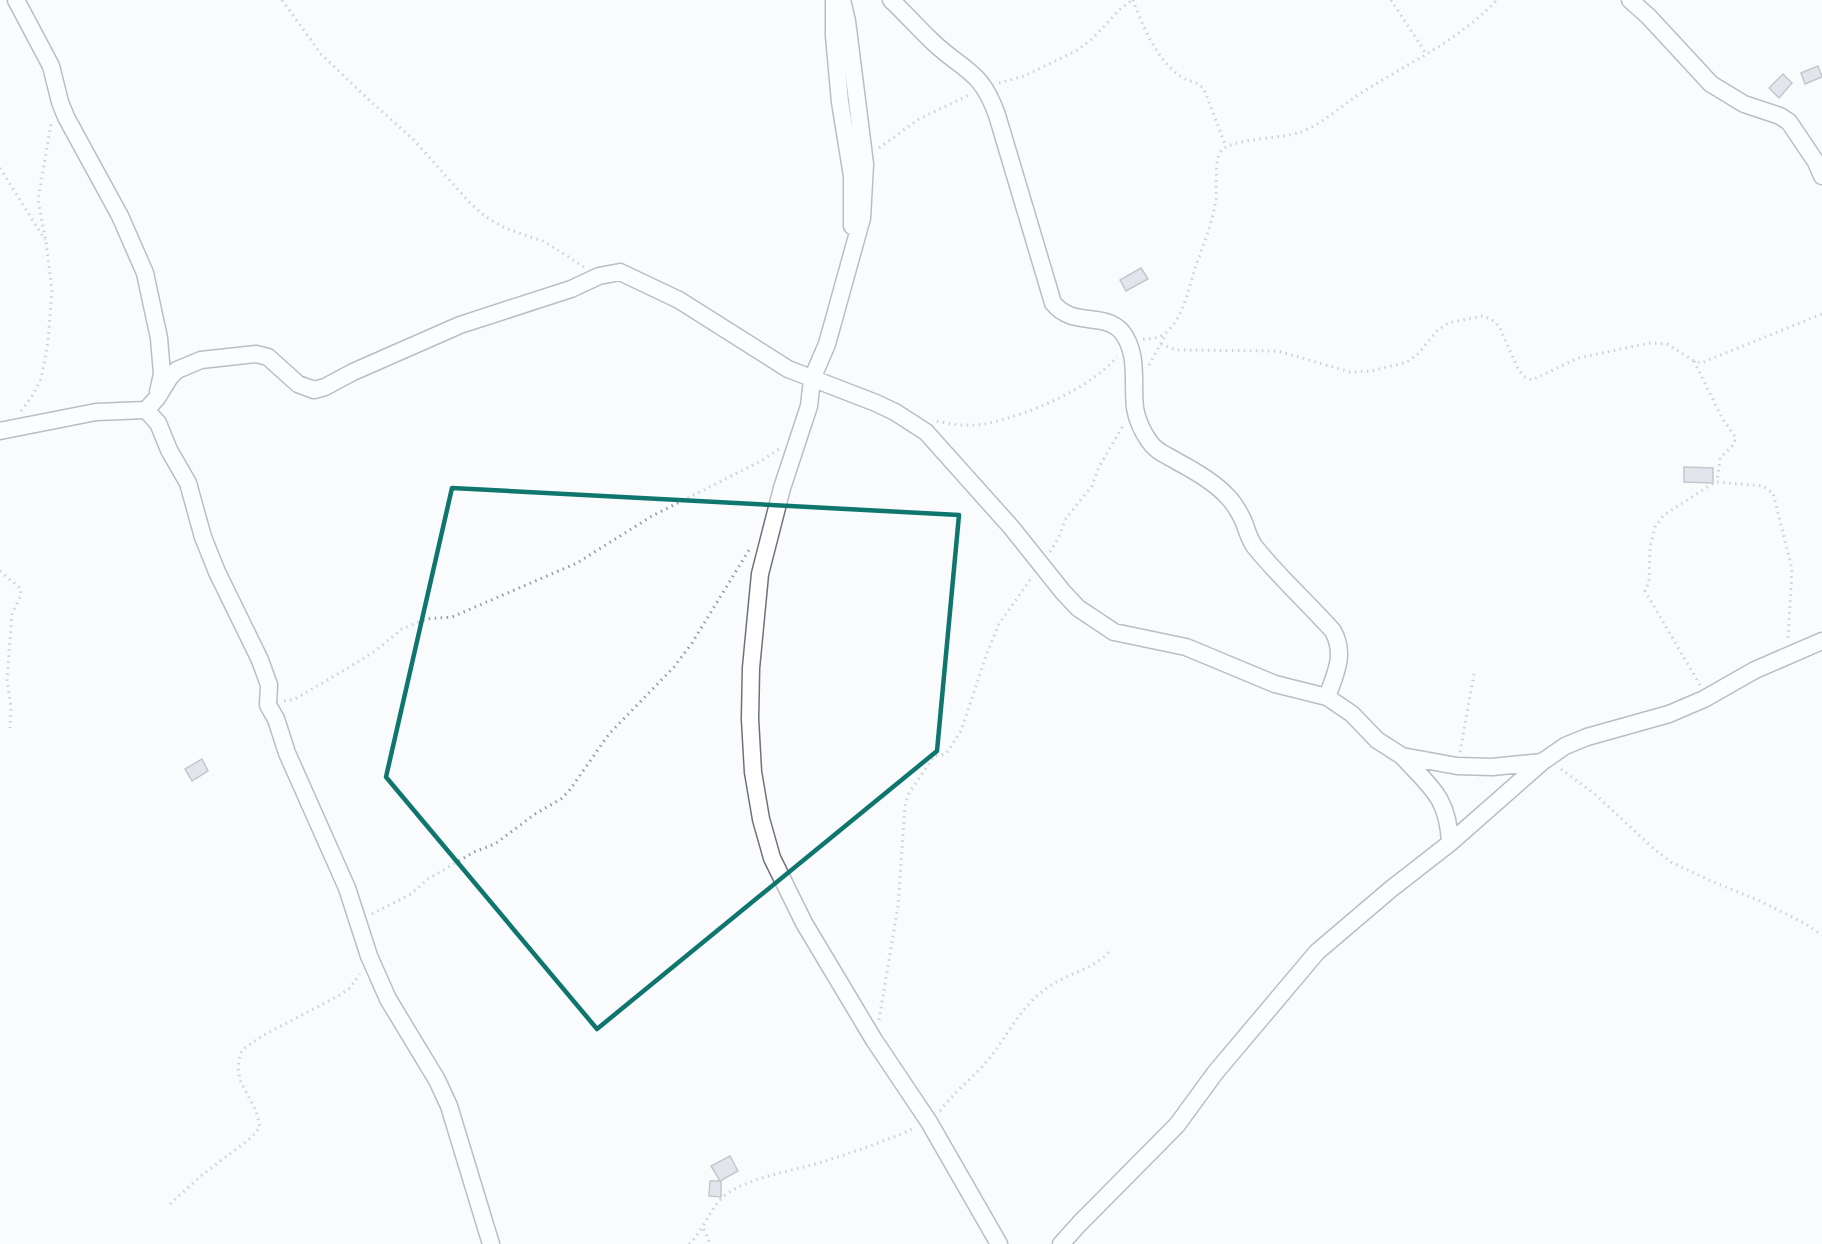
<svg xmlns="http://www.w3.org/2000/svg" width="1822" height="1244" viewBox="0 0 1822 1244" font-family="Roboto,sans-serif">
<rect width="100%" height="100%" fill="#fafbfd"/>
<!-- building -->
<path fill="#c7cbd8" stroke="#838793" stroke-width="1.5" d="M1818 66 1822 77 1805 84 1801 73Z
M1783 74 1792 83 1779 98 1769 88Z
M1141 268 1148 279 1126 291 1120 280Z
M1684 467 1713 468V483L1684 482Z
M202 759 208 771 192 781 185 769Z
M730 1156 738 1171 720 1181 711 1166Z
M710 1181H721V1197L709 1196Z"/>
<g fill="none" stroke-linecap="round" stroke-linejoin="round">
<!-- minor casing -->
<g stroke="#6e727e" stroke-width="19">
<path id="minor" d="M16 0 51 66 60 102 66 117 120 216 145 273 159 338 162 374 158 392
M834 0V36L840 102 852 176V226
M842 0 847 21 865 164 862 218 827 344 812 379 809 406 782 488 760 574 751 668 750 719 753 772 761 819 772 858 804 923 874 1040 929 1122 999 1244
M891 0C906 14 919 29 934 43 965 72 981 70 997 115L1053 303C1073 328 1104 311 1122 332 1139 354 1132 383 1135 408 1137 420 1142 431 1149 441 1156 452 1167 455 1178 462 1195 471 1214 482 1227 496 1233 502 1238 510 1242 518 1247 528 1248 538 1255 547 1279 577 1308 603 1333 631 1346 654 1335 675 1327 697
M1630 0 1648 16 1711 84 1744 104 1780 116 1789 122 1816 162 1822 176
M146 410 157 398 170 377 177 370 201 360 256 354 268 357 298 384 314 390 325 387 353 372 460 325 571 289 599 276 620 272 679 300 788 369 876 403 895 412 926 432 1011 527 1063 592 1078 608 1114 632 1186 647 1275 684 1327 697 1352 714 1377 740 1402 756 1457 766 1492 767 1542 762
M0 431 96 412 146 410 158 423 169 450 188 483 203 537 217 572 260 660 269 685 268 705 276 719 287 753 347 888 369 956 388 999 437 1080 449 1106 491 1244
M1402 756C1431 788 1448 797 1450 843
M1061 1244 1079 1224 1177 1125 1215 1073 1317 952 1391 889 1450 843 1542 762 1565 746 1587 737 1669 714 1704 699 1755 670 1822 641"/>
</g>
<!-- path -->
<path stroke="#9a9b9f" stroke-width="3" stroke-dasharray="1.5 4.5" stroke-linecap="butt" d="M282 0 321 54 369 100 413 139 470 203 486 217 505 228 545 242 584 267
M1133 0C1142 25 1157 60 1180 76 1188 82 1197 81 1204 89L1226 147
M1391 0 1427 55
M999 83 1024 76 1076 51 1092 39 1119 10 1132 0
M879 148 919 119 971 94
M0 168 45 240
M1143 339C1152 339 1161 338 1168 331 1186 312 1189 284 1198 260 1205 240 1213 221 1216 199 1217 188 1214 157 1222 150 1234 138 1282 139 1301 132 1322 124 1340 107 1358 95 1406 64 1457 42 1497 0
M1161 344 1176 350 1278 351 1350 372 1371 371 1407 362 1417 355 1437 331 1448 323 1482 316 1491 319 1499 326 1519 371 1525 377 1532 380 1578 358 1650 343 1667 344 1694 361 1701 363 1822 314
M1694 361 1722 418 1736 438 1733 445 1720 458 1717 482
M1149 365 1166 334
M21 411 33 395 41 379 48 342 52 290 46 243 38 200 51 124
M937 421C953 425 973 427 989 423 1030 414 1089 389 1117 357
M1050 552 1059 537 1066 518 1092 486 1099 467 1124 424
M0 571 21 589 20 597 12 614 7 680 11 707 10 728
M1700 685 1645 591 1649 582 1650 547 1655 527 1664 515 1712 484 1717 482 1763 486 1773 493 1792 569 1788 641
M284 701 295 699 348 668 375 651 402 629 426 619 452 617 577 563 652 516 761 461 779 449
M1460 752 1474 674
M1561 769 1596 795 1654 849 1671 862 1711 881 1758 900 1806 924 1822 935
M372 914 411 894 428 879 474 852 495 844 535 814 561 799 569 791 609 734 674 667 692 643 749 550
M879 1020 898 906 905 806 908 795 934 756 946 754 961 731 987 653 999 624 1032 577
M940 1111C954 1092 973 1078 988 1060 1006 1038 1020 1008 1043 991 1065 973 1090 972 1110 951
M170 1204 202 1175 252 1137 260 1127 256 1111 240 1080 238 1068 240 1054 243 1049 262 1036 340 995 350 988 360 974
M704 1229 710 1244
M689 1244C705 1230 710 1205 728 1193 753 1177 787 1172 815 1164 849 1154 883 1142 915 1128"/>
<!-- minor -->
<use href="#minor" stroke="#fff" stroke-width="16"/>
</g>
<!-- marked area -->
<path d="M0 0H1822V1244H0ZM452 488 959 515 937 751 597 1029 386 777Z" fill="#fafbfd" fill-opacity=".55" fill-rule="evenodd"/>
<path fill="none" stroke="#0f766e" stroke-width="4.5" stroke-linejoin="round" d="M452 488 959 515 937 751 597 1029 386 777Z"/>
</svg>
